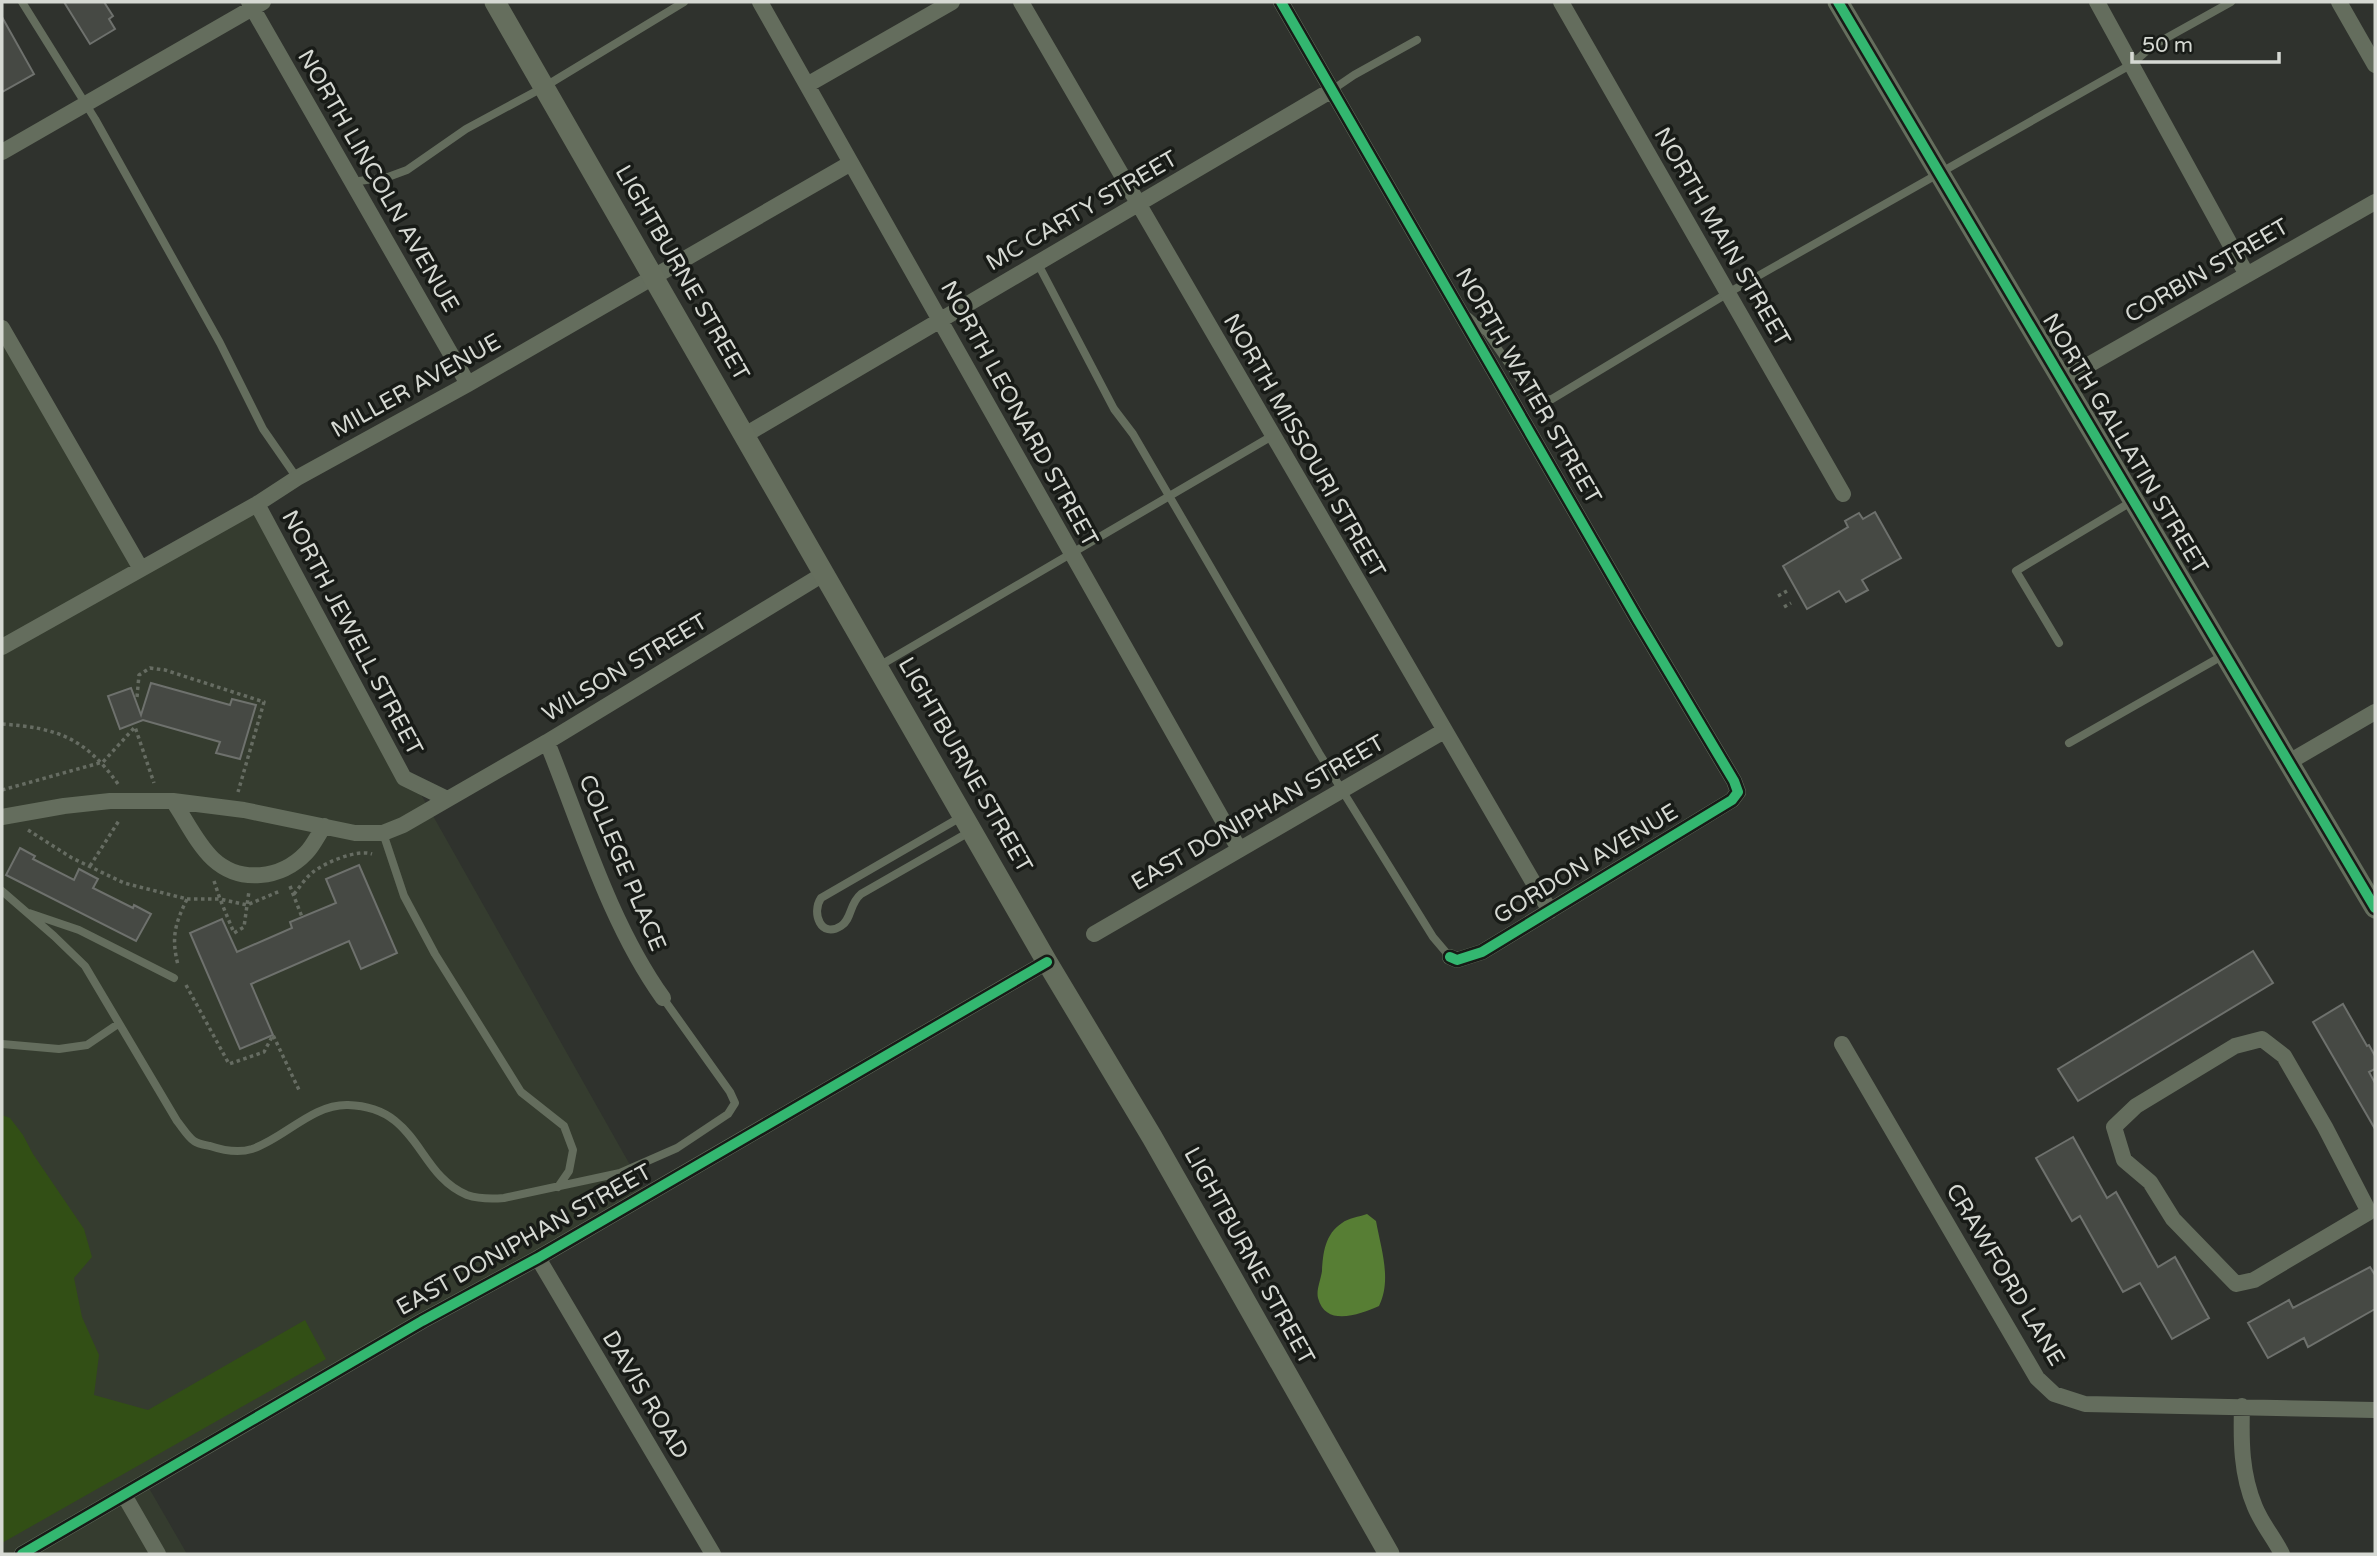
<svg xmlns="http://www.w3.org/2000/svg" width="2377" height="1556" viewBox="0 0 2377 1556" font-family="'Varela Round',sans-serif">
<rect width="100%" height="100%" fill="#2f322d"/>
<!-- built -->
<path fill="#353c2f" d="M2 327 141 569 257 504 647 1195 146 1483 187 1554H2Z"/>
<!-- green -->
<path fill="#324f15" d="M2 1115 10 1118 23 1135 33 1154 84 1229 92 1257 74 1278 82 1317 99 1355 94 1395 148 1410 305 1320 326 1359 2 1543Z"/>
<!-- water -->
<path fill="#577e34" d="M1367 1214 1376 1221C1381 1249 1392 1280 1379 1306 1360 1314 1326 1328 1318 1298 1316 1290 1321 1279 1322 1271 1323 1253 1325 1234 1342 1223 1348 1218 1359 1217 1367 1214Z"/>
<!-- building -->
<path fill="#464944" stroke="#6e716d" stroke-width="2" d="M64 2H104L113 16 109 19 115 29 90 44Z
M2 17 34 74 2 92Z
M1875 512 1901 558 1862 580 1868 590 1846 602 1839 591 1807 609 1783 566 1848 527 1845 521 1859 513 1863 519Z
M151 683 230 705 232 699 256 705 240 759 216 753 220 742 143 720 120 729 108 696 131 688 141 715Z
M20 848 35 856 33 859 74 880 79 869 98 879 93 888 133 908 134 905 151 914 136 941 6 875Z
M359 865 397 953 361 969 349 941 251 984 273 1035 240 1049 190 933 222 919 237 952 292 928 290 922 336 903 326 879Z
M2253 951 2273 983 2078 1101 2058 1069Z
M2343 1004 2367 1046 2369 1045 2375 1056V1069L2369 1072 2375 1083V1129L2313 1022Z
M2073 1137 2107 1198 2116 1192 2158 1267 2175 1257 2209 1318 2172 1339 2140 1283 2123 1292 2080 1216 2072 1221 2036 1158Z
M2370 1267 2375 1275V1309L2308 1347 2304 1338 2268 1358 2248 1323 2289 1300 2293 1308Z"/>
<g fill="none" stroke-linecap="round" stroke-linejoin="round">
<!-- path -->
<path stroke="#666c62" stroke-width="3.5" stroke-dasharray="3.5 3.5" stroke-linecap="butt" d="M1778 596 1787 591
M1784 607 1791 603
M137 697 139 675 150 668 165 670 264 702 238 792
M2 724C58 728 85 738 118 784
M2 790 103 762 135 727 154 783
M28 830 72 858 124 883 187 899C175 924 171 937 178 965
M90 866 120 819
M214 881 220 899 247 905 280 891
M290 886 302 917
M294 894C300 887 306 877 313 872 326 862 357 849 372 854
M187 899H220L234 933 244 927 249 891
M186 985 229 1064 264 1052 273 1035 299 1090"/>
<!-- lane -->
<path stroke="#646d5d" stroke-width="8" d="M22 2 95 119 220 343 263 429 297 478
M1332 90 1354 75 1417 40
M352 182 388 177 407 170 466 129 544 87 684 2
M1038 264 1114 409 1133 434 1319 753 1433 937 1450 957
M1469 317 1487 333 1534 400 1552 399 1728 293 2132 64 2152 46 2231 2
M2059 643 2016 571 2131 502
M879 666 1272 436
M2069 743 2222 656
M961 817 821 898C811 913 821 939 841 926 852 919 849 904 861 894L971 831
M383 833 404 896 435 954 521 1092 564 1126 573 1150 569 1171 558 1187
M2 891 54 936 85 966 177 1121C182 1127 188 1137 194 1141 198 1144 205 1145 210 1146 222 1150 239 1153 252 1149 285 1138 312 1104 348 1105 420 1107 416 1174 467 1195 479 1199 492 1199 504 1198L620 1173 677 1148 728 1114 735 1103 730 1092 663 998
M29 913 79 930 174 978
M2 1044 59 1049 87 1045 118 1024"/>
<!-- street -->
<path stroke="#646d5d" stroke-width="16" d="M249 2 468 384
M760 2 1239 849
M1021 2 1550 911
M1281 2 1638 620 1734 781 1738 792 1732 800 1482 952 1457 960 1450 957
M1561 2 1843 494
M2097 2 2247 275
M2339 2 2375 65
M807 85 952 2
M2 152 263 2
M2 328 141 569
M2062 380 2375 202
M745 435 1332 90
M257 504 404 778 447 799
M2 647 257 504 297 478 468 384 851 163
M547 742C581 826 610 924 663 998
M2289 762 2375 712
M173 801C186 820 197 844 213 859 240 884 281 879 306 853 313 846 318 835 324 826
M2 817 64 806 110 801H173L244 810 355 833H383L403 825 547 742 825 573
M1094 934 1444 731
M2262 1039 2284 1056 2325 1127 2369 1212 2254 1280 2236 1284 2173 1219 2150 1182 2124 1160 2114 1127 2136 1106 2235 1046Z
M1842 1044 2037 1378 2054 1394 2085 1404 2375 1410
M538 1258 713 1554
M2242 1406C2241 1441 2241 1474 2255 1507 2262 1524 2274 1538 2282 1554
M124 1495 158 1554
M22 1554 422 1321 538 1258 1047 962"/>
<!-- secondary -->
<path stroke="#656e5d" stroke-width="21" d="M495 2 1047 962 1152 1137 1389 1554
M1838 2 2375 908"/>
<!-- cycleway casing -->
<g stroke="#181b17" stroke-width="15">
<path id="cycleway" d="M1281 2 1638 620 1734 781 1738 792 1732 800 1482 952 1457 960 1450 957
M1838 2 2375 908
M22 1554 422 1321 538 1258 1047 962"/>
</g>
<!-- cycleway -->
<use href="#cycleway" stroke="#33b770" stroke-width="10"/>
</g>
<g text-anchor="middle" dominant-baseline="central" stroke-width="7" stroke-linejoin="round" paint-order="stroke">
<!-- street labels -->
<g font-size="23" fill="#d6d9d3" stroke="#181b17">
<text transform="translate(378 181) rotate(60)">NORTH LINCOLN AVENUE</text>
<text transform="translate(1082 211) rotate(-30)">MC CARTY STREET</text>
<text transform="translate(1722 237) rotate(60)">NORTH MAIN STREET</text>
<text transform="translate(2207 271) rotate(-30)">CORBIN STREET</text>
<text transform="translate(682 273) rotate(60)">LIGHTBURNE STREET</text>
<text transform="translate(416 386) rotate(-29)">MILLER AVENUE</text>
<text transform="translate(1528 386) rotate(60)">NORTH WATER STREET</text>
<text transform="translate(1019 414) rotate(61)">NORTH LEONARD STREET</text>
<text transform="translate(2125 444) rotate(59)">NORTH GALLATIN STREET</text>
<text transform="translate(1304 446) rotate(60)">NORTH MISSOURI STREET</text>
<text transform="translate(352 633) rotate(62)">NORTH JEWELL STREET</text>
<text transform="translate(625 668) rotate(-31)">WILSON STREET</text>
<text transform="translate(965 765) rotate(60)">LIGHTBURNE STREET</text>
<text transform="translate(1258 813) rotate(-30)">EAST DONIPHAN STREET</text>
<text transform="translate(622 863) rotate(67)">COLLEGE PLACE</text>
<text transform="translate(1586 864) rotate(-31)">GORDON AVENUE</text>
<text transform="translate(524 1240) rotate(-29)">EAST DONIPHAN STREET</text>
<text transform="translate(1249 1256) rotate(61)">LIGHTBURNE STREET</text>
<text transform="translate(2005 1275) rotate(59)">CRAWFORD LANE</text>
<text transform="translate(645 1395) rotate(59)">DAVIS ROAD</text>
</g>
</g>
<!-- border -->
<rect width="2377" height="1556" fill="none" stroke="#d6d9d3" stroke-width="7"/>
<!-- scale -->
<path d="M2132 52v10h147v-10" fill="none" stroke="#d6d9d3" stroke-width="3.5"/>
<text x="2142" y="52" font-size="21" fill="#d6d9d3" stroke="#181b17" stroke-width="5" paint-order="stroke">50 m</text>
</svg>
